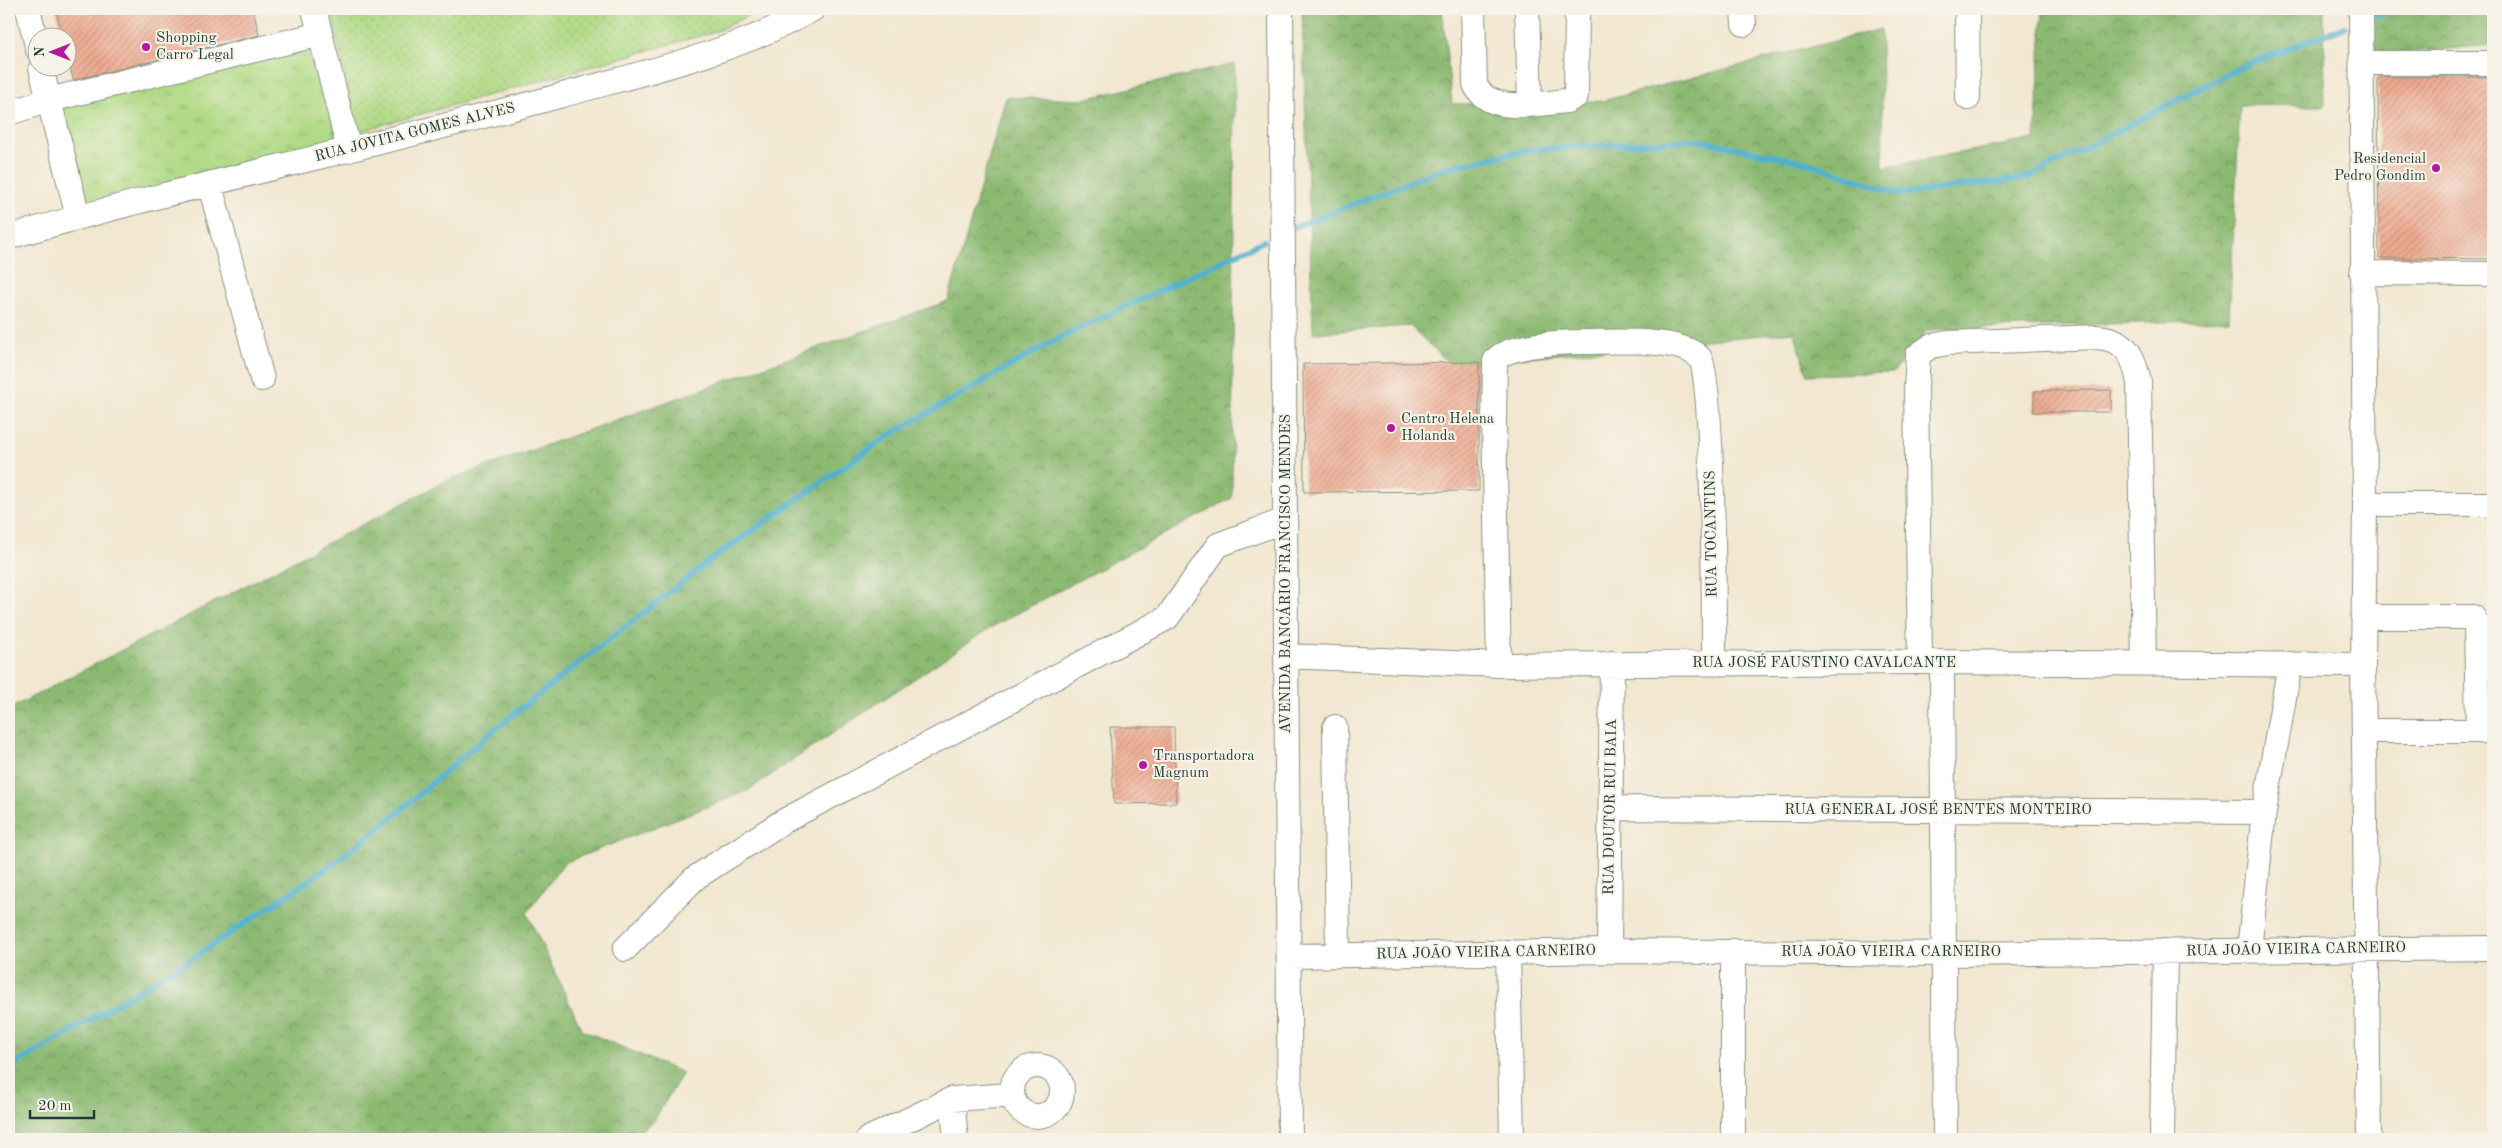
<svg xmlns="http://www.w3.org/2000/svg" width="2502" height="1148" viewBox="0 0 2502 1148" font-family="'Old Standard TT',serif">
<defs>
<pattern id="grass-dots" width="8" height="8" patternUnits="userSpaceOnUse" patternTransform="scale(1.25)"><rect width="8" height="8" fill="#b0da85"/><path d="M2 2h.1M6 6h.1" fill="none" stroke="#97bc73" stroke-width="1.8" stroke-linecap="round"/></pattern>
<pattern id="forest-crowns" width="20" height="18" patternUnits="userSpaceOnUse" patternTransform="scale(1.25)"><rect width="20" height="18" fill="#8cba72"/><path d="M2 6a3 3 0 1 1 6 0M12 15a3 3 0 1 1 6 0" fill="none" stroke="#72985e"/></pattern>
<pattern id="park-tufts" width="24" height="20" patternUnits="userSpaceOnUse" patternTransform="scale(1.25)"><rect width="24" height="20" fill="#b0da85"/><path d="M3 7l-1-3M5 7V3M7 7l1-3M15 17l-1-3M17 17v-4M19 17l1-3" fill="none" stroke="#97bc73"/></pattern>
<pattern id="building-hatch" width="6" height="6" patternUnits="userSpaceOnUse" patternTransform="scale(1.25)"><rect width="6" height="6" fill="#efaa91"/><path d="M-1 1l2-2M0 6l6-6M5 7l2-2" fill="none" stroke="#c18c77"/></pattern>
</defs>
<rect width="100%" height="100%" fill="#f7f3e8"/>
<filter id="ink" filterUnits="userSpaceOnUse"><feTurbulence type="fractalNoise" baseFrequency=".02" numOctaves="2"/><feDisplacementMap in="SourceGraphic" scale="10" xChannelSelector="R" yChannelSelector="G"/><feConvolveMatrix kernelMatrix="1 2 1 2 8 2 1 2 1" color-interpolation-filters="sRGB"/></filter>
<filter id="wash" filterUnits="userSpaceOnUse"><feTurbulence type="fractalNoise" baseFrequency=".0096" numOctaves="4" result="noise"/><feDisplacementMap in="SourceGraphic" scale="20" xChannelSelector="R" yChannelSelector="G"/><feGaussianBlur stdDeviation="1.12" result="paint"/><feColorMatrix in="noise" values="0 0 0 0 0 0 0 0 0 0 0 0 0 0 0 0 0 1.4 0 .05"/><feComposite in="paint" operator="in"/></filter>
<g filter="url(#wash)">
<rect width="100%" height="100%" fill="#f2e7d0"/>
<!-- grass -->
<path fill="url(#grass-dots)" stroke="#688c5c" d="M331 9H761L717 31 357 132Z"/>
<!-- forest -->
<path fill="url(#forest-crowns)" stroke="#567c53" d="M1302 9H1442L1452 104 1602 101 1881 29 1883 167 2035 139 2043 9H2324L2325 106 2240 105 2229 320 1927 330 1894 372 1808 375 1794 332 1450 364 1410 326 1313 333Z
M2375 9H2493V45L2375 55Z
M1235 64 1232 498 990 628 747 791 564 863 527 913 582 1030 683 1073 654 1120 630 1139H9V709L446 481 948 301 1006 97 1080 100Z"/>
<!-- park -->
<path fill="url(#park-tufts)" stroke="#688c5c" d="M314 46 338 144 84 205 59 108Z"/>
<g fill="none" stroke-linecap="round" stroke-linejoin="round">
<!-- stream -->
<path stroke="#50b0ce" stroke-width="6" d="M2369 18 2399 9
M1293 228 1445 168 1528 150 1622 144 1697 140 1809 163 1899 194 2027 178 2241 67 2345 27
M9 1068 187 962 326 869 394 816 496 728 716 556 888 436 1059 338 1264 241"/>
</g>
<g id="blocks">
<!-- building -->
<path fill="url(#building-hatch)" d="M56 9H253L259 35 73 80 68 56V38H63Z
M2378 77H2493V259L2379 258Z
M1479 362V491L1304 492 1303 364Z
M2111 390V412H2034V391Z
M1110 727H1174L1176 803 1114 804Z"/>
</g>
</g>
<g filter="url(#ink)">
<use href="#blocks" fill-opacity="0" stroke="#889282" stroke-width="1"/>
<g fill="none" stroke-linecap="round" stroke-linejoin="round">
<!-- minor casing -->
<g stroke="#889282" stroke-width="26">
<path id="minor" d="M28 9 38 50
M314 9 349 150
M1281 9 1290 1139
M1473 9 1475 84C1488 116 1540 103 1567 101L1576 96 1577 9
M1527 9 1530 103
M1743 9 1744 24
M1967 9 1968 98
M2361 9 2365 504 2363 665 2369 1139
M2362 63H2493
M41 68 78 217
M9 113 49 100 320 34
M210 185 262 379
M9 237C191 184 377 146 559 96 645 72 735 53 813 9
M2362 273 2493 274
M2365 504H2493
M2363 617H2473L2476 621 2478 731
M1286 656 1499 665 1920 662 2363 665
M1920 662 1916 389 1918 355 1931 346 1948 343 2097 337C2127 339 2134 356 2139 383L2144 663
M1942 663 1945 1139
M1499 665 1494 420 1495 361C1504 344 1567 342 1585 342 1612 342 1681 337 1700 358 1714 373 1714 625 1714 663
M1335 727 1338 955
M2365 731H2493
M1612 808 2264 812
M625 949 695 878 782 822 1167 618 1218 545 1285 520
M2249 950 2264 812 2290 664
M1609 951 1612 663
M1508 952 1512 1139
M1289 956 1609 951 1945 954 2493 948
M1012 1091a25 25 0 1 1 50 0a25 25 0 1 1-50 0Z
M952 1099 956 1139
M868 1139 952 1099 1012 1095
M1733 1139V951
M2162 1139 2165 951"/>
</g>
<!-- minor -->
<use href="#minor" stroke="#fff" stroke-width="24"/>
</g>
</g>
<!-- markers -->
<g fill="#b5179e" stroke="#f7f3e8" stroke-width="2">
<circle cx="146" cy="47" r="5"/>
<circle cx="2436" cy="168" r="5"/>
<circle cx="1391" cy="428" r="5"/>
<circle cx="1143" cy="765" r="5"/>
</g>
<g text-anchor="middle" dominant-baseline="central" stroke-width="4" stroke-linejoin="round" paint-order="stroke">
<!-- poi labels -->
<g font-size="15" fill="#1f3d34" stroke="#f7f3e8" text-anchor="start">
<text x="156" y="38">Shopping<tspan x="156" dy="17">Carro Legal</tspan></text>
<text x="2426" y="159" text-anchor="end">Residencial<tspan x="2426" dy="17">Pedro Gondim</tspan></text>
<text x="1401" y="419">Centro Helena<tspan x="1401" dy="17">Holanda</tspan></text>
<text x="1153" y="756">Transportadora<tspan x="1153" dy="17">Magnum</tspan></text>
</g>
<!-- street labels -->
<g font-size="15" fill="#1f3d34" stroke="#f7f3e8">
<text transform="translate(415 133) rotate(-14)">RUA JOVITA GOMES ALVES</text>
<text transform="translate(1712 534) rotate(-91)">RUA TOCANTINS</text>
<text transform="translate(1286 574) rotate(-90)">AVENIDA BANCÁRIO FRANCISCO MENDES</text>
<text x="1824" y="663">RUA JOSÉ FAUSTINO CAVALCANTE</text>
<text transform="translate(1611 807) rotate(-89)">RUA DOUTOR RUI BAIA</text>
<text x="1938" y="810">RUA GENERAL JOSÉ BENTES MONTEIRO</text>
<text transform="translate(2296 950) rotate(-1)">RUA JOÃO VIEIRA CARNEIRO</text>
<text x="1891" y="952">RUA JOÃO VIEIRA CARNEIRO</text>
<text transform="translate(1486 953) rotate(-1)">RUA JOÃO VIEIRA CARNEIRO</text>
</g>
</g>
<!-- margin -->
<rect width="2502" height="1148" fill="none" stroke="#f7f3e8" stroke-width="30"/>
<!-- north arrow -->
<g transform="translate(52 52) rotate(270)"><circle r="24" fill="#f7f3e8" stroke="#a1aaa0"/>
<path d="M0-4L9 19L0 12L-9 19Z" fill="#b5179e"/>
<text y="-8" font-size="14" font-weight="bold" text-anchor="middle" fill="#1f3d34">N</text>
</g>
<!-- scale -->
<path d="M30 1110v8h64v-8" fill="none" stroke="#1f3d34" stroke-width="2.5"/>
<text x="38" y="1110" font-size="15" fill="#1f3d34" stroke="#f7f3e8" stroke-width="4" paint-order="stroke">20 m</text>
</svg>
